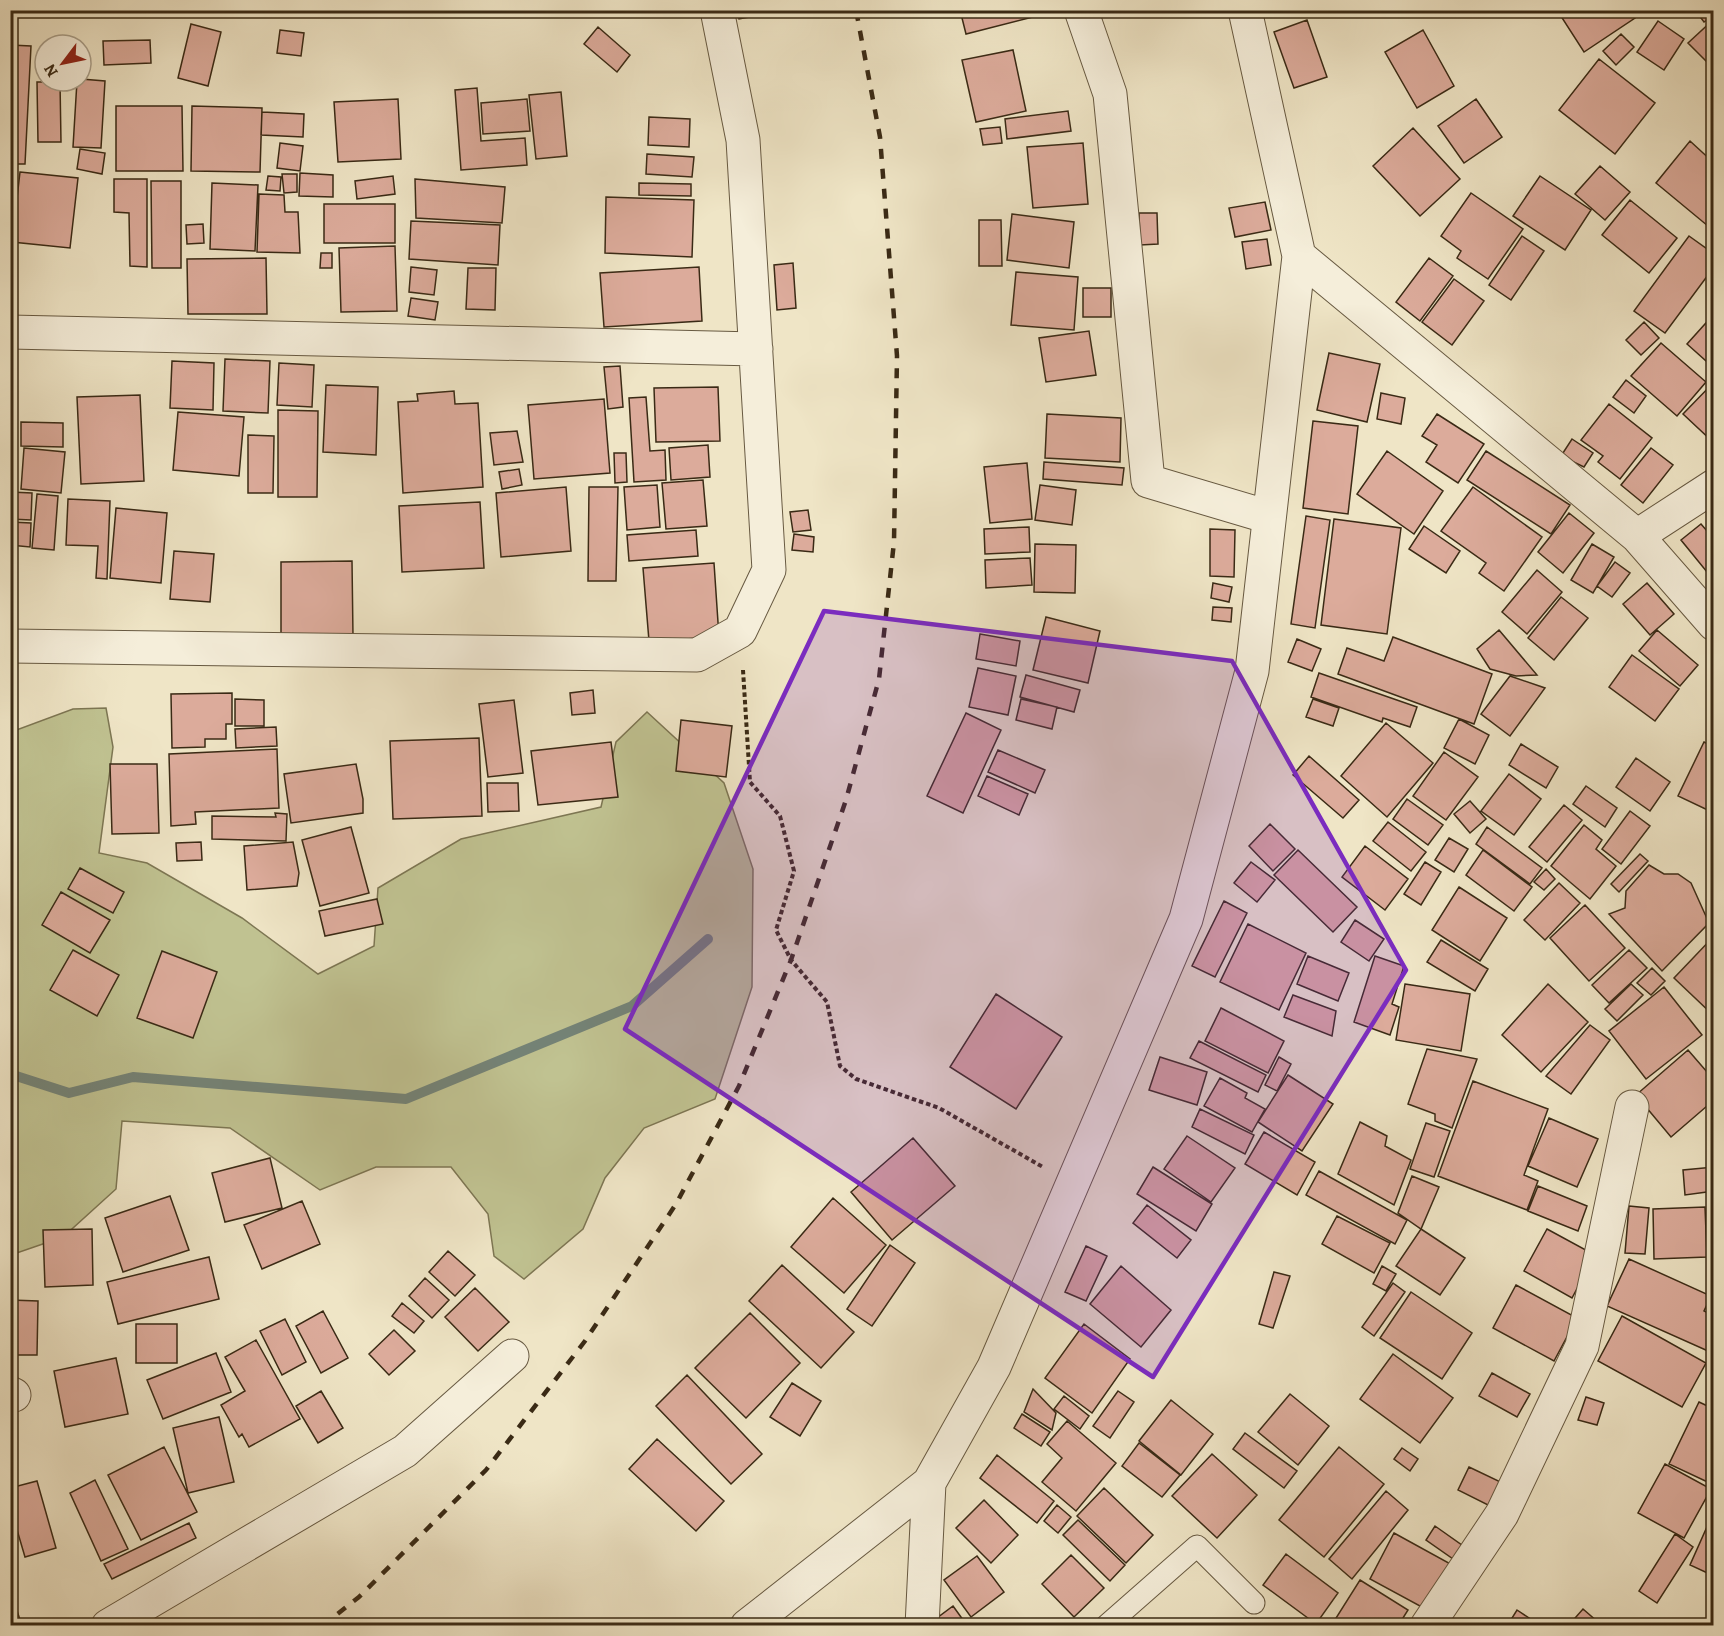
<svg xmlns="http://www.w3.org/2000/svg" width="1724" height="1636" viewBox="0 0 1724 1636" font-family="Alegreya,serif">
<rect width="100%" height="100%" fill="#efe5c6"/>
<filter id="stains"><feTurbulence type="fractalNoise" baseFrequency=".00333" numOctaves="4"/><feColorMatrix values="0 0 0 0 .2 0 0 0 0 .09 0 0 0 0 .02 0 0 0 .5 -.17"/></filter>
<radialGradient id="worn" r=".72"><stop offset=".6" stop-color="#630" stop-opacity="0"/><stop offset="1" stop-color="#630" stop-opacity=".3"/></radialGradient>
<!-- green -->
<path fill="#c0c291" stroke="#7d7653" stroke-width="1.5" d="M106 708 113 747 99 853 147 863 242 918 318 974 374 946 378 888 461 839 601 807 616 742 647 712 724 783 753 869 752 987 715 1099 644 1128 605 1178 583 1229 524 1279 494 1256 488 1214 451 1167H376L320 1190 230 1128 122 1121 116 1189 63 1237 11 1255V732L73 709Z"/>
<g fill="none" stroke-linecap="round" stroke-linejoin="round">
<!-- stream -->
<path stroke="#748377" stroke-width="10" d="M10 1074 69 1093 133 1077 406 1099 632 1006 708 939"/>
</g>
<!-- building -->
<path fill="#dcab9b" stroke="#3a2a15" stroke-width="1.5" d="M737 10H760L761 15 739 19Z
M960 10H1031L1033 17 966 34Z
M1557 10H1630L1635 18 1584 52Z
M1695 10H1714V15L1704 22Z
M1714 19V69L1688 43Z
M1307 20 1327 77 1294 88 1274 32Z
M1658 21 1684 39 1664 70 1637 52Z
M191 24 221 32 208 86 178 78Z
M598 27 630 55 617 72 584 44Z
M280 30 304 33 301 56 277 53Z
M1423 30 1454 86 1417 108 1385 52Z
M1621 34 1634 47 1616 65 1603 51Z
M150 40 151 63 104 65 103 41Z
M10 45 31 46 25 164H10Z
M1013 50 1026 111 976 122 962 60Z
M1599 59 1655 103 1615 154 1559 110Z
M81 79 105 81 101 148 73 147 77 81Z
M37 82H60L61 142H38Z
M477 88 481 141 525 138 527 165 461 170 455 90Z
M561 92 567 156 536 159 529 95Z
M398 99 401 159 338 162 334 102Z
M527 99 530 131 483 134 481 103Z
M1476 99 1502 137 1464 163 1438 126Z
M116 106H182L183 171H116Z
M192 106 262 108 260 172 191 171Z
M1068 111 1071 131 1007 139 1005 119Z
M262 112 304 114 303 137 261 135Z
M649 117 690 119 689 147 648 145Z
M1000 127 1002 143 983 145 980 129Z
M1413 128 1460 179 1420 216 1373 166Z
M1690 141 1714 163V231L1656 183Z
M280 143 303 146 300 171 277 168Z
M1083 143 1088 204 1033 208 1027 147Z
M80 149 105 153 102 174 77 169Z
M647 154 694 157 692 177 646 174Z
M1600 166 1630 192 1605 220 1575 194Z
M20 172 78 178 70 248 12 242Z
M300 173 333 175V197L299 196Z
M282 174H297V192L284 193Z
M268 176 281 177 280 191 266 190Z
M393 176 395 194 357 199 355 181Z
M1540 176 1591 210 1565 250 1513 216Z
M114 179H147V267L130 266 129 213 114 212Z
M415 179 505 187 502 223 416 218Z
M151 181H181V268H152Z
M212 183 258 185 255 251 210 249Z
M639 183 691 184V196L639 195Z
M1471 193 1523 229 1488 279 1457 258 1461 251 1441 236Z
M259 194 284 195 285 212H298L300 253 257 252Z
M606 197 694 200 692 257 605 253Z
M1630 200 1677 238 1649 273 1602 235Z
M1265 202 1271 230 1235 237 1229 208Z
M324 204H395V243H324Z
M1139 213H1157L1158 244 1140 245Z
M1012 214 1074 222 1069 268 1007 260Z
M979 220H1001L1002 266H979Z
M411 221 500 225 498 265 409 259Z
M203 224 204 243 187 244 186 225Z
M1522 236 1544 251 1511 300 1489 285Z
M1689 236 1714 254V267L1665 333 1634 311Z
M1267 239 1271 265 1246 269 1242 242Z
M395 246 397 311 341 312 339 248Z
M321 253H332V268H320Z
M266 258 267 314H188L187 259Z
M1429 258 1453 276 1420 321 1396 302Z
M793 263 796 308 777 310 774 265Z
M411 267 437 270 434 295 409 292Z
M699 267 702 321 604 327 600 273Z
M468 268H496L495 310 466 309Z
M1016 272 1078 277 1074 330 1011 325Z
M1454 279 1484 301 1452 345 1422 322Z
M1083 288H1111V317H1083Z
M411 298 438 302 435 320 408 316Z
M1714 314V368L1687 344Z
M1644 322 1659 338 1641 355 1626 340Z
M1089 331 1096 375 1046 382 1039 338Z
M1661 343 1706 382 1677 416 1631 376Z
M1329 353 1380 364 1367 422 1317 410Z
M225 359 270 361 268 413 223 411Z
M172 361 214 363 213 410 170 408Z
M279 363 314 365 312 407 277 405Z
M620 366 623 407 608 409 604 367Z
M1626 380 1646 396 1634 413 1613 397Z
M1714 382V443L1683 414Z
M326 385 378 387 376 455 323 452Z
M718 387 720 441 656 442 654 388Z
M454 391 455 404 478 403 483 487 403 493 398 402 418 401 417 394Z
M1381 393 1405 398 1401 424 1377 419Z
M140 395 144 481 81 484 77 397Z
M646 397 650 451 665 450 666 480 634 482 629 398Z
M604 399 610 473 534 479 528 405Z
M1609 404 1652 438 1620 479 1598 462 1603 456 1581 440Z
M278 410 318 411 317 497H278Z
M178 412 244 417 239 476 173 470Z
M1047 414 1121 418 1120 462 1045 458Z
M1437 414 1484 444 1458 483 1426 462 1437 445 1422 436Z
M1313 421 1358 426 1348 514 1303 508Z
M21 422 63 423V447L21 446Z
M517 431 523 462 494 465 490 433Z
M248 435 274 436 273 493H248Z
M1572 439 1593 453 1584 467 1561 456Z
M708 445 710 477 671 480 669 448Z
M24 448 65 452 61 493 21 489Z
M1651 448 1673 465 1643 503 1621 485Z
M1387 451 1443 491 1414 534 1357 494Z
M1486 451 1570 505 1551 534 1467 480Z
M614 453H626L627 482 615 483Z
M1044 462 1124 468 1122 485 1043 479Z
M1027 463 1032 519 990 523 984 467Z
M519 469 522 485 502 489 499 472Z
M703 480 707 526 666 529 662 483Z
M657 485 660 527 627 530 624 487Z
M1040 485 1076 490 1072 525 1035 520Z
M566 487 571 551 501 557 496 493Z
M589 487H618L616 581H588Z
M1473 487 1542 537 1504 591 1479 573 1486 563 1441 531Z
M10 492 32 493 31 520 10 519Z
M37 494 58 496 54 550 32 548Z
M68 499 110 501 107 579 96 578 98 546 66 545Z
M480 502 484 568 402 572 399 506Z
M116 508 167 513 161 583 110 578Z
M808 510 811 530 793 532 790 512Z
M1569 513 1594 533 1563 573 1538 552Z
M1306 516 1330 520 1315 628 1291 624Z
M1334 519 1401 528 1387 634 1321 625Z
M10 522 31 523 30 547 10 545Z
M1701 524 1714 539V566L1707 572 1681 540Z
M1424 526 1460 551 1446 573 1409 549Z
M1029 527 1030 552 985 554 984 529Z
M1210 529 1235 530 1234 577 1210 576Z
M696 530 698 556 629 561 627 535Z
M794 534 814 537 813 552 792 550Z
M1035 544 1076 545 1075 593 1034 592Z
M1592 544 1614 557 1593 593 1571 580Z
M174 551 214 554 210 602 170 599Z
M1030 558 1032 585 986 588 985 560Z
M352 561 353 636H281V562Z
M1615 562 1630 573 1612 597 1597 586Z
M714 563 719 637 649 641 643 568Z
M1537 570 1562 592 1527 634 1502 612Z
M1213 583 1232 587 1229 602 1211 598Z
M1647 583 1674 614 1650 635 1623 604Z
M1561 597 1588 618 1554 660 1528 638Z
M1213 607 1232 608 1231 622 1212 620Z
M1046 617 1100 631 1088 683 1033 670Z
M1499 630 1537 675 1516 676 1490 669 1477 649Z
M1657 630 1698 665 1680 686 1639 651Z
M980 634 1020 641 1016 666 976 659Z
M1393 637 1492 674 1474 724 1338 674 1347 648 1384 661Z
M1297 639 1321 649 1312 671 1288 662Z
M1632 655 1679 689 1655 721 1609 687Z
M978 668 1016 676 1008 715 969 707Z
M1319 673 1417 707 1410 727 1383 718 1382 722 1311 697Z
M1026 675 1080 690 1074 712 1020 697Z
M1510 676 1545 688 1510 736 1481 714Z
M593 690 595 713 572 715 570 693Z
M232 693V724H226V739H205V747L172 748 171 694Z
M235 699 264 700V726H235Z
M1021 699 1057 707 1052 729 1016 720Z
M1313 699 1339 708 1333 726 1306 717Z
M514 700 523 773 488 777 479 704Z
M966 713 1001 730 963 813 927 796Z
M1459 719 1489 735 1475 764 1444 748Z
M681 720 732 726 726 777 676 771Z
M1386 723 1433 763 1387 817 1341 776Z
M276 727 277 746 236 748 235 729Z
M479 738 482 816 393 819 390 741Z
M611 742 618 797 538 805 531 751Z
M1704 742 1714 747V813L1678 796Z
M1521 744 1558 767 1546 788 1509 765Z
M277 749 279 808 195 812 196 824 171 826 169 754Z
M998 750 1045 770 1035 793 988 772Z
M1444 752 1478 777 1446 820 1413 796Z
M1309 756 1359 800 1343 818 1293 775Z
M1636 758 1670 782 1650 811 1616 787Z
M110 764H157L159 833 112 834Z
M356 764 363 799V813L291 823 284 774Z
M1509 774 1541 799 1514 835 1481 811Z
M987 776 1028 794 1019 815 978 796Z
M487 783H518L519 811 488 812Z
M1586 786 1617 808 1605 827 1573 804Z
M1407 799 1443 825 1428 845 1393 819Z
M1470 801 1486 819 1470 833 1454 814Z
M1564 805 1582 820 1547 862 1529 847Z
M1630 811 1650 826 1621 864 1602 849Z
M275 813 287 814 286 841 212 839V816L276 817Z
M1388 822 1426 852 1411 871 1373 841Z
M1270 824 1295 849 1273 871 1249 846Z
M1584 825 1602 840 1596 849 1616 866 1590 899 1551 866Z
M351 827 369 893 320 906 302 840Z
M1487 827 1542 868 1530 884 1476 844Z
M1449 838 1468 849 1454 872 1435 860Z
M201 842 202 860 177 861 176 843Z
M293 842 299 873 297 886 247 890 244 846Z
M1365 846 1408 879 1385 910 1342 877Z
M1298 850 1357 907 1333 932 1274 875Z
M1483 850 1532 887 1514 911 1466 875Z
M1640 854 1648 861 1619 892 1611 884Z
M1251 862 1275 880 1257 902 1234 883Z
M1425 862 1441 872 1421 905 1404 894Z
M1649 865 1664 874H1678L1691 883 1709 923 1662 971 1609 914 1625 908 1626 891Z
M80 868 124 892 113 913 68 889Z
M1546 869 1555 879 1544 890 1534 882Z
M1559 883 1580 903 1545 940 1524 920Z
M1459 887 1507 918 1480 961 1432 930Z
M61 892 110 920 90 953 42 925Z
M377 899 383 924 325 936 319 911Z
M1224 901 1247 913 1215 977 1192 966Z
M1585 905 1625 948 1589 981 1550 938Z
M1355 920 1384 939 1369 961 1341 942Z
M1248 924 1306 953 1279 1010 1220 982Z
M1714 936V1016L1674 978Z
M1441 940 1488 969 1475 991 1427 962Z
M73 950 119 975 97 1016 50 990Z
M1629 950 1647 968 1609 1003 1592 985Z
M162 951 217 972 193 1038 137 1018Z
M1308 956 1349 973 1338 1001 1297 984Z
M1375 956 1404 966 1392 1004 1399 1007 1390 1035 1354 1022Z
M1652 968 1665 981 1651 995 1637 983Z
M1405 984 1470 994 1461 1051 1396 1040Z
M1548 984 1588 1022 1541 1072 1502 1035Z
M1631 984 1643 995 1617 1021 1605 1009Z
M1664 987 1702 1035 1646 1079 1609 1031Z
M996 994 1062 1037 1016 1109 950 1067Z
M1293 995 1336 1011 1332 1036 1284 1017Z
M1221 1008 1284 1041 1268 1073 1205 1041Z
M1590 1025 1610 1040 1571 1094 1546 1076Z
M1199 1041 1266 1075 1258 1092 1190 1058Z
M1427 1049 1477 1059 1452 1128 1435 1121V1114L1408 1104Z
M1688 1050 1714 1080V1100L1671 1137 1636 1095Z
M1160 1057 1207 1072 1197 1105 1149 1090Z
M1279 1057 1291 1064 1277 1091 1265 1085Z
M1288 1075 1333 1104 1302 1151 1258 1122Z
M1220 1078 1247 1093 1245 1098 1265 1109 1252 1132 1204 1106Z
M1473 1081 1548 1109 1524 1175 1538 1181 1527 1210 1438 1176Z
M1200 1109 1254 1135 1245 1154 1192 1127Z
M1549 1118 1598 1139 1577 1187 1528 1166Z
M1360 1122 1387 1136 1385 1146 1411 1160 1394 1205 1338 1174Z
M1426 1123 1450 1131 1434 1177 1410 1169Z
M1264 1132 1315 1162 1297 1195 1245 1164Z
M1187 1136 1235 1168 1211 1202 1164 1169Z
M913 1138 955 1186 892 1240 851 1192Z
M270 1158 282 1208 225 1222 212 1173Z
M1153 1167 1212 1204 1196 1231 1137 1194Z
M1714 1167V1191L1685 1195 1683 1170Z
M1319 1171 1407 1220 1395 1244 1306 1195Z
M1412 1176 1439 1187 1421 1229 1398 1213Z
M1538 1186 1587 1206 1578 1231 1528 1211Z
M170 1196 189 1250 123 1272 105 1218Z
M833 1198 886 1245 844 1293 791 1247Z
M302 1201 320 1244 262 1269 244 1225Z
M1147 1205 1191 1240 1177 1258 1133 1223Z
M1629 1206 1649 1208 1645 1254 1625 1253Z
M1705 1207 1707 1257 1654 1259 1653 1209Z
M1337 1216 1390 1243 1374 1273 1322 1244Z
M92 1229 93 1285 45 1287 43 1230Z
M1421 1229 1465 1258 1440 1295 1396 1266Z
M1547 1229 1595 1255 1572 1298 1524 1271Z
M890 1245 915 1263 872 1326 847 1309Z
M1086 1246 1107 1256 1086 1301 1065 1292Z
M448 1251 475 1275 455 1296 429 1272Z
M209 1257 219 1299 118 1324 107 1282Z
M1629 1259 1711 1296 1704 1311 1714 1316V1340L1708 1351 1607 1306Z
M782 1265 854 1332 821 1368 749 1301Z
M1121 1266 1171 1310 1141 1347 1090 1304Z
M1382 1266 1396 1274 1386 1291 1373 1284Z
M1274 1272 1290 1276 1273 1328 1259 1324Z
M425 1278 449 1300 432 1318 409 1296Z
M1393 1283 1405 1292 1374 1336 1362 1327Z
M1516 1285 1577 1318 1554 1361 1493 1328Z
M475 1288 509 1322 478 1351 445 1317Z
M1411 1292 1472 1333 1442 1379 1380 1338Z
M10 1300 38 1301 37 1355H10Z
M402 1303 424 1321 414 1333 392 1316Z
M323 1311 348 1358 321 1373 296 1326Z
M750 1313 800 1363 746 1418 695 1368Z
M1622 1316 1706 1363 1682 1407 1598 1361Z
M285 1319 306 1362 282 1375 260 1331Z
M136 1324H177V1363H136Z
M1084 1324 1130 1359 1092 1413 1045 1378Z
M394 1330 415 1351 389 1375 369 1354Z
M256 1340 300 1419 249 1447 242 1434 239 1437 221 1405 245 1391 225 1357Z
M216 1353 231 1392 163 1419 147 1380Z
M1393 1354 1453 1398 1420 1443 1360 1399Z
M116 1358 128 1414 65 1427 54 1371Z
M1492 1373 1530 1394 1517 1417 1479 1396Z
M687 1375 762 1454 731 1484 656 1406Z
M792 1383 821 1401 800 1436 770 1417Z
M1033 1389 1056 1413 1052 1430 1024 1412Z
M321 1391 343 1428 318 1443 296 1406Z
M1118 1391 1134 1402 1110 1438 1093 1426Z
M1290 1394 1329 1426 1298 1465 1258 1432Z
M1064 1396 1089 1416 1080 1429 1054 1409Z
M1586 1397 1604 1403 1597 1425 1578 1420Z
M1171 1400 1213 1434 1181 1475 1139 1441Z
M1699 1402 1714 1409V1485L1669 1464Z
M1022 1414 1050 1432 1041 1446 1014 1428Z
M219 1417 234 1482 188 1493 173 1428Z
M1067 1421 1116 1463 1076 1511 1042 1482 1062 1458 1047 1444Z
M1245 1433 1297 1471 1284 1488 1233 1449Z
M657 1439 724 1501 696 1531 629 1469Z
M1139 1443 1180 1475 1162 1497 1122 1466Z
M164 1447 197 1512 141 1540 108 1475Z
M1339 1447 1384 1484 1324 1557 1279 1520Z
M1402 1448 1418 1459 1410 1471 1394 1459Z
M1212 1454 1257 1495 1217 1538 1172 1496Z
M997 1455 1054 1501 1037 1523 980 1478Z
M1665 1464 1711 1489 1684 1538 1638 1513Z
M1469 1467 1509 1486 1498 1510 1458 1490Z
M95 1480 128 1549 101 1561 70 1493Z
M37 1481 56 1548 25 1557 10 1506V1488Z
M1104 1488 1153 1535 1126 1563 1077 1516Z
M1386 1491 1408 1510 1352 1579 1329 1559Z
M984 1500 1018 1535 991 1563 956 1528Z
M1057 1505 1071 1517 1058 1533 1044 1521Z
M1714 1511V1576L1690 1565Z
M1078 1520 1125 1565 1110 1581 1063 1535Z
M189 1523 196 1538 112 1579 104 1564Z
M1435 1526 1466 1548 1456 1561 1426 1540Z
M1394 1533 1456 1567 1431 1612 1370 1579Z
M1675 1534 1693 1547 1657 1603 1639 1591Z
M1286 1554 1338 1593 1316 1624 1263 1585Z
M1071 1555 1104 1588 1074 1617 1042 1584Z
M977 1556 1004 1592 971 1617 944 1580Z
M1360 1580 1408 1610 1398 1626H1331Z
M10 1589 22 1626H10Z
M953 1606 966 1624 964 1626H943L937 1618Z
M1583 1609 1599 1623 1597 1626H1568Z
M1517 1610 1541 1626H1507Z"/>
<g fill="none" stroke-linecap="round" stroke-linejoin="round">
<!-- lane casing -->
<g stroke="#675941" stroke-width="23">
<path id="lane" d="M1106 1626 1197 1546 1254 1603"/>
</g>
<!-- street casing -->
<g stroke="#675941" stroke-width="35">
<path id="street" d="M1081 10 1110 94 1148 481 1269 517
M1299 256 1637 536 1714 624
M10 332 756 349
M1637 536 1714 486
M10 646 697 655 740 631 769 570 743 140 717 10
M10 1393 14 1395
M108 1626 405 1451 512 1356
M747 1626 929 1483 994 1367 1186 919 1252 671 1299 256 1245 10
M922 1626 929 1483
M1427 1626 1502 1514 1582 1346 1632 1107"/>
</g>
<!-- path -->
<path stroke="#3a2a15" stroke-width="4" stroke-dasharray="4.5 3" stroke-linecap="butt" d="M743 670 750 782 780 816 794 871 776 930 791 960 827 1002 840 1066 856 1079 939 1108 1043 1167"/>
<!-- lane -->
<use href="#lane" stroke="#f5eeda" stroke-width="21"/>
<!-- street -->
<use href="#street" stroke="#f5eeda" stroke-width="33"/>
<!-- rail -->
<path stroke="#3a2a15" stroke-width="4.5" stroke-dasharray="10 10" stroke-linecap="butt" d="M322 1626 359 1597 486 1470 585 1341 676 1204 739 1086 791 960 846 800 879 679 894 542 897 356 880 137 856 10"/>
</g>
<!-- marked area -->
<path fill="#7b2cbf" fill-opacity="0.2" stroke="#7b2cbf" stroke-width="4.5" stroke-linejoin="round" d="M824 611 1232 661 1406 970 1153 1377 625 1029Z"/>
<!-- margin -->
<rect width="1724" height="1636" fill="none" stroke="#efe5c6" stroke-width="36"/>
<rect x="12" y="12" width="1700" height="1612" fill="none" stroke="#3a2a15" stroke-width="3"/>
<rect x="18" y="18" width="1688" height="1600" fill="none" stroke="#3a2a15" stroke-width="1.5"/>
<!-- north arrow -->
<g transform="translate(63 63) rotate(238)"><circle r="28" fill="#f5eeda" stroke="#aaa08b" stroke-width="1.5"/>
<path d="M0-4.5L10 22L0 15L-10 22Z" fill="#8f2418"/>
<text y="-9" font-size="16" font-weight="bold" text-anchor="middle" fill="#3a2a15">N</text>
</g>
<rect width="100%" height="100%" filter="url(#stains)"/>
<rect width="100%" height="100%" fill="url(#worn)"/>
</svg>
